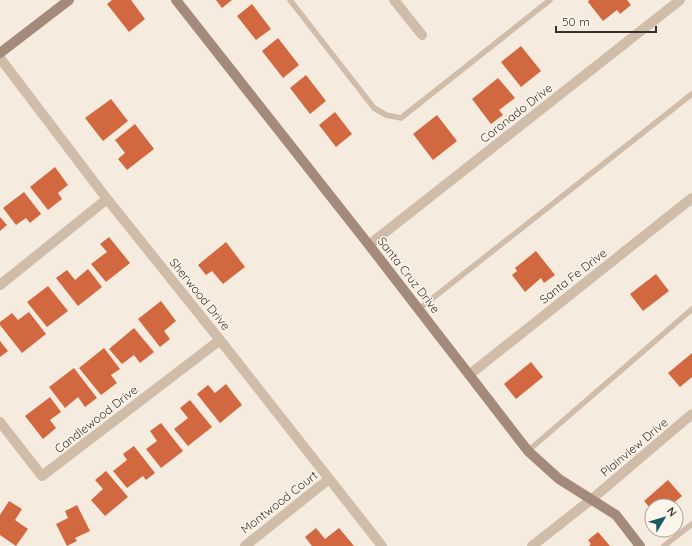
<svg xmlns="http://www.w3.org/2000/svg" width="692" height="546" viewBox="0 0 692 546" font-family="Quicksand,sans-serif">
<rect width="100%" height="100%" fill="#f5ebdf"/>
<!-- building -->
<path fill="#d26840" d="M112 0H131L145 19 129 32 107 4Z
M216 0H232L222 8Z
M589 0H627L631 5 620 14 617 10 603 21 588 2Z
M252 4 271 29 256 40 237 16Z
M278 38 299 65 283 78 262 51Z
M521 46 541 71 521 87 501 62Z
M306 75 326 101 310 114 290 88Z
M498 78 515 98 499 110 503 115 491 124 472 99Z
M111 99 128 121 103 141 85 118Z
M335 112 352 134 336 147 319 125Z
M437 115 457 141 433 160 413 134Z
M135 124 154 149 127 170 118 159 125 153 115 140Z
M55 167 68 185 58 193 62 199 48 210 30 187Z
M24 192 41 214 30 223 26 218 16 225 3 208Z
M0 217 7 225 0 231Z
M109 237 130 263 106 282 91 264 107 252 100 244Z
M226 242 245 267 223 284 212 271 206 275 198 265Z
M536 251 555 275 544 283 541 278 525 292 512 275 517 271 515 268Z
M88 269 102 287 78 306 56 278 67 270 75 280Z
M656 274 669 291 643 311 630 294Z
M48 286 68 311 47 327 27 302Z
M161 301 176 321 164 331 170 339 160 347 138 319Z
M29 312 46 334 22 353 0 325V322L12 313 18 320Z
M134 328 154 352 140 363 134 355 122 364 109 349Z
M0 341 8 351 0 357Z
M104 348 120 369 111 375 117 383 101 395 79 368Z
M692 353V377L680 387 668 373Z
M531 362 543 377 516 399 504 384Z
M74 368 97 398 85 407 78 397 65 408 49 387Z
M226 384 242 405 220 423 197 394 208 385 215 393Z
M50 397 61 412 50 420 56 428 43 439 25 416Z
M190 400 212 427 188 446 174 429 188 418 180 408Z
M161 423 183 451 161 468 146 449 157 441 150 431Z
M134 446 155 473 146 480 143 476 127 488 113 471 127 460 123 454Z
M106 471 128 497 105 516 91 500 103 489 95 480Z
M668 480 682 496 670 506H652V510L644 501Z
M9 501 22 509 15 520 28 529 16 546 0 535V515Z
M77 505 90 531 75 538 77 541 67 546 56 524 68 518 65 511Z
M316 528 325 539 339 528 354 546H312L305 537Z
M598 532 610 546H589L591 544 588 540Z"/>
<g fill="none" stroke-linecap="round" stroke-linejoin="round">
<!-- lane -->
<path stroke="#cfbca9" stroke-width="5.5" d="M290 0 374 108 386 115 401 118 550 0
M419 309 692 94
M528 451 692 309
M664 546 692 524"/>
<!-- street -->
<path stroke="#cfbca9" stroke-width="10" d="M394 0 422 35
M0 58 107 199 220 340 382 546
M369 245 680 0
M0 285 107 199
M469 375 692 198
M0 422 42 476 220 340
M245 546 329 479
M532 546 592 499 692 414"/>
<!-- secondary -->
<path stroke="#a48a7a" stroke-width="10" d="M176 0 369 245 528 451 559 479 616 515 640 546
M0 53 69 0"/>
</g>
<g text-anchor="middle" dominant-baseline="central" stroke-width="3" stroke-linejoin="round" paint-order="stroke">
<!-- street labels -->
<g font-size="12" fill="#3c3029" stroke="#fcf5ec">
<text transform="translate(516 113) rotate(-38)">Coronado Drive</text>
<text transform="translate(409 275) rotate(52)">Santa Cruz Drive</text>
<text transform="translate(573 276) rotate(-38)">Santa Fe Drive</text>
<text transform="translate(200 294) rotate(51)">Sherwood Drive</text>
<text transform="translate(96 419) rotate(-38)">Candlewood Drive</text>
<text transform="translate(634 447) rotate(-40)">Plainview Drive</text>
<text transform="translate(279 502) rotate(-38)">Montwood Court</text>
</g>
</g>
<!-- north arrow -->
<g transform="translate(664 518) rotate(52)"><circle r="19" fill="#fcf5ec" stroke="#afa69e"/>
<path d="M0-3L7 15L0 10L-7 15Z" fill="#1a5b62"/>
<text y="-6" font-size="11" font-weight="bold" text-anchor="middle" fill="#3c3029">N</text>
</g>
<!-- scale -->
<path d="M556 26v6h100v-6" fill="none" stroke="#3c3029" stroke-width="2"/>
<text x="562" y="26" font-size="12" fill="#3c3029" stroke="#fcf5ec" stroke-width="3" paint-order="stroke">50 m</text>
</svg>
